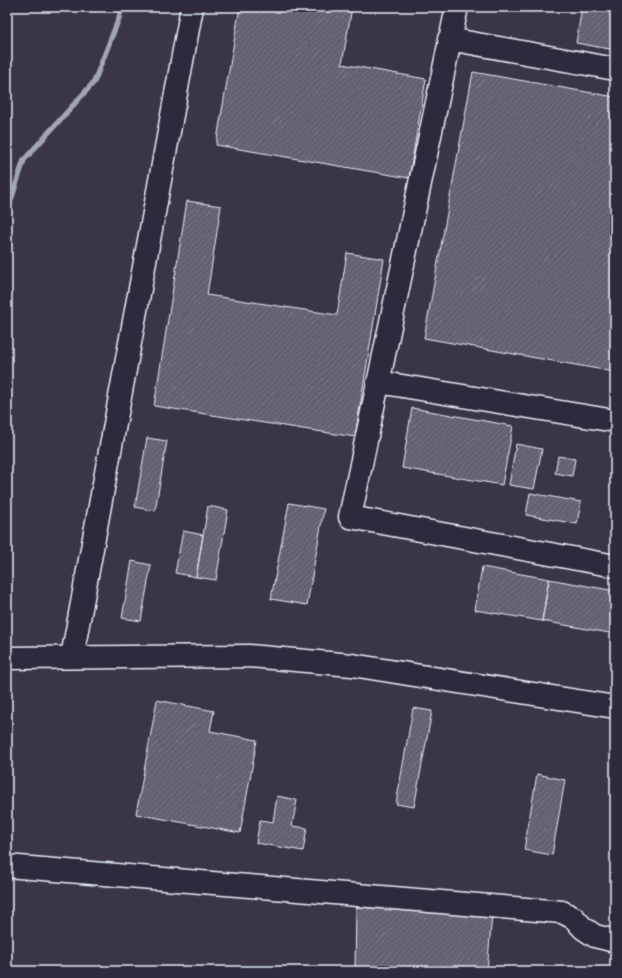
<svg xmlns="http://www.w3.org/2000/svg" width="622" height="978" viewBox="0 0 622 978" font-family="Itim,sans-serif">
<defs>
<pattern id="building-hatch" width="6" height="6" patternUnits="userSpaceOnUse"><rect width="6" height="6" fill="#636171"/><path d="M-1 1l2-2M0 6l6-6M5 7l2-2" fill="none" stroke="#797886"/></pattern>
</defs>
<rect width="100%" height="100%" fill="#3a3648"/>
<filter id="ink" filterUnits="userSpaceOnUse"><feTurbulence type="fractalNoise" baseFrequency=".025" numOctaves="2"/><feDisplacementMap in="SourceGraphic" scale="8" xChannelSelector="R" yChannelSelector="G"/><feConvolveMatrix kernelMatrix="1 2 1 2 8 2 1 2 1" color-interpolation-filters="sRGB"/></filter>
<g filter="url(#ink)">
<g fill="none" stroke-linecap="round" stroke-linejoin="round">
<!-- stream -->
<path stroke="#a2a6b1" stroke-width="5.5" d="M7 212 24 160 94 82 119 18 122 7"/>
</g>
<!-- building -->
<path fill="url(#building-hatch)" stroke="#e8f1f8" d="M240 7H352L342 64 426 79 409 178 216 145Z
M582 7H615V50L576 43Z
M473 72 615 97V372L424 338Z
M187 201 221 206 207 295 337 315 347 253 384 259 355 437 154 406Z
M412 408 513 426 502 485 402 468Z
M147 438 167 441 155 511 135 507Z
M516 444 542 449 534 489 509 485Z
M558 456 575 459 572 476 555 473Z
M530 493 581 502 577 524 526 515Z
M289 503 324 509 307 605 271 599Z
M208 506 228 510 216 580 196 577Z
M183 531 203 535 196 577 175 573Z
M132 561 151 565 141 621 122 618Z
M482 567 549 579 542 621 475 610Z
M549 579 615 591V634L542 621Z
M157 700 214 711 210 731 257 740 240 833 136 814Z
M413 708 432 711 414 807 396 804Z
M537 774 565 780 552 855 524 850Z
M277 796 297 800 292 826 307 828 303 851 256 843 260 820 273 822Z
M356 907 492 915 487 971H355Z"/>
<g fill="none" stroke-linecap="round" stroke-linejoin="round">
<!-- minor casing -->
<g stroke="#e8f1f8" stroke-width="25">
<path id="minor" d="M457 7 350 517 615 566
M449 39 615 69
M378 382 615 421
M72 657 192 7
M7 658 249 656 352 665 615 707
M7 866 562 912 574 918 583 928 595 936 615 941"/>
</g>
<!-- minor -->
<use href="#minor" stroke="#2f2a3d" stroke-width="22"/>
</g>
</g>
<!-- margin -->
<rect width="622" height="978" fill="none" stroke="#2f2a3d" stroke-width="24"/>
<rect x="12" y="12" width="598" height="954" fill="none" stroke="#e8f1f8" stroke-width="1.5" filter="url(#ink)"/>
</svg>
